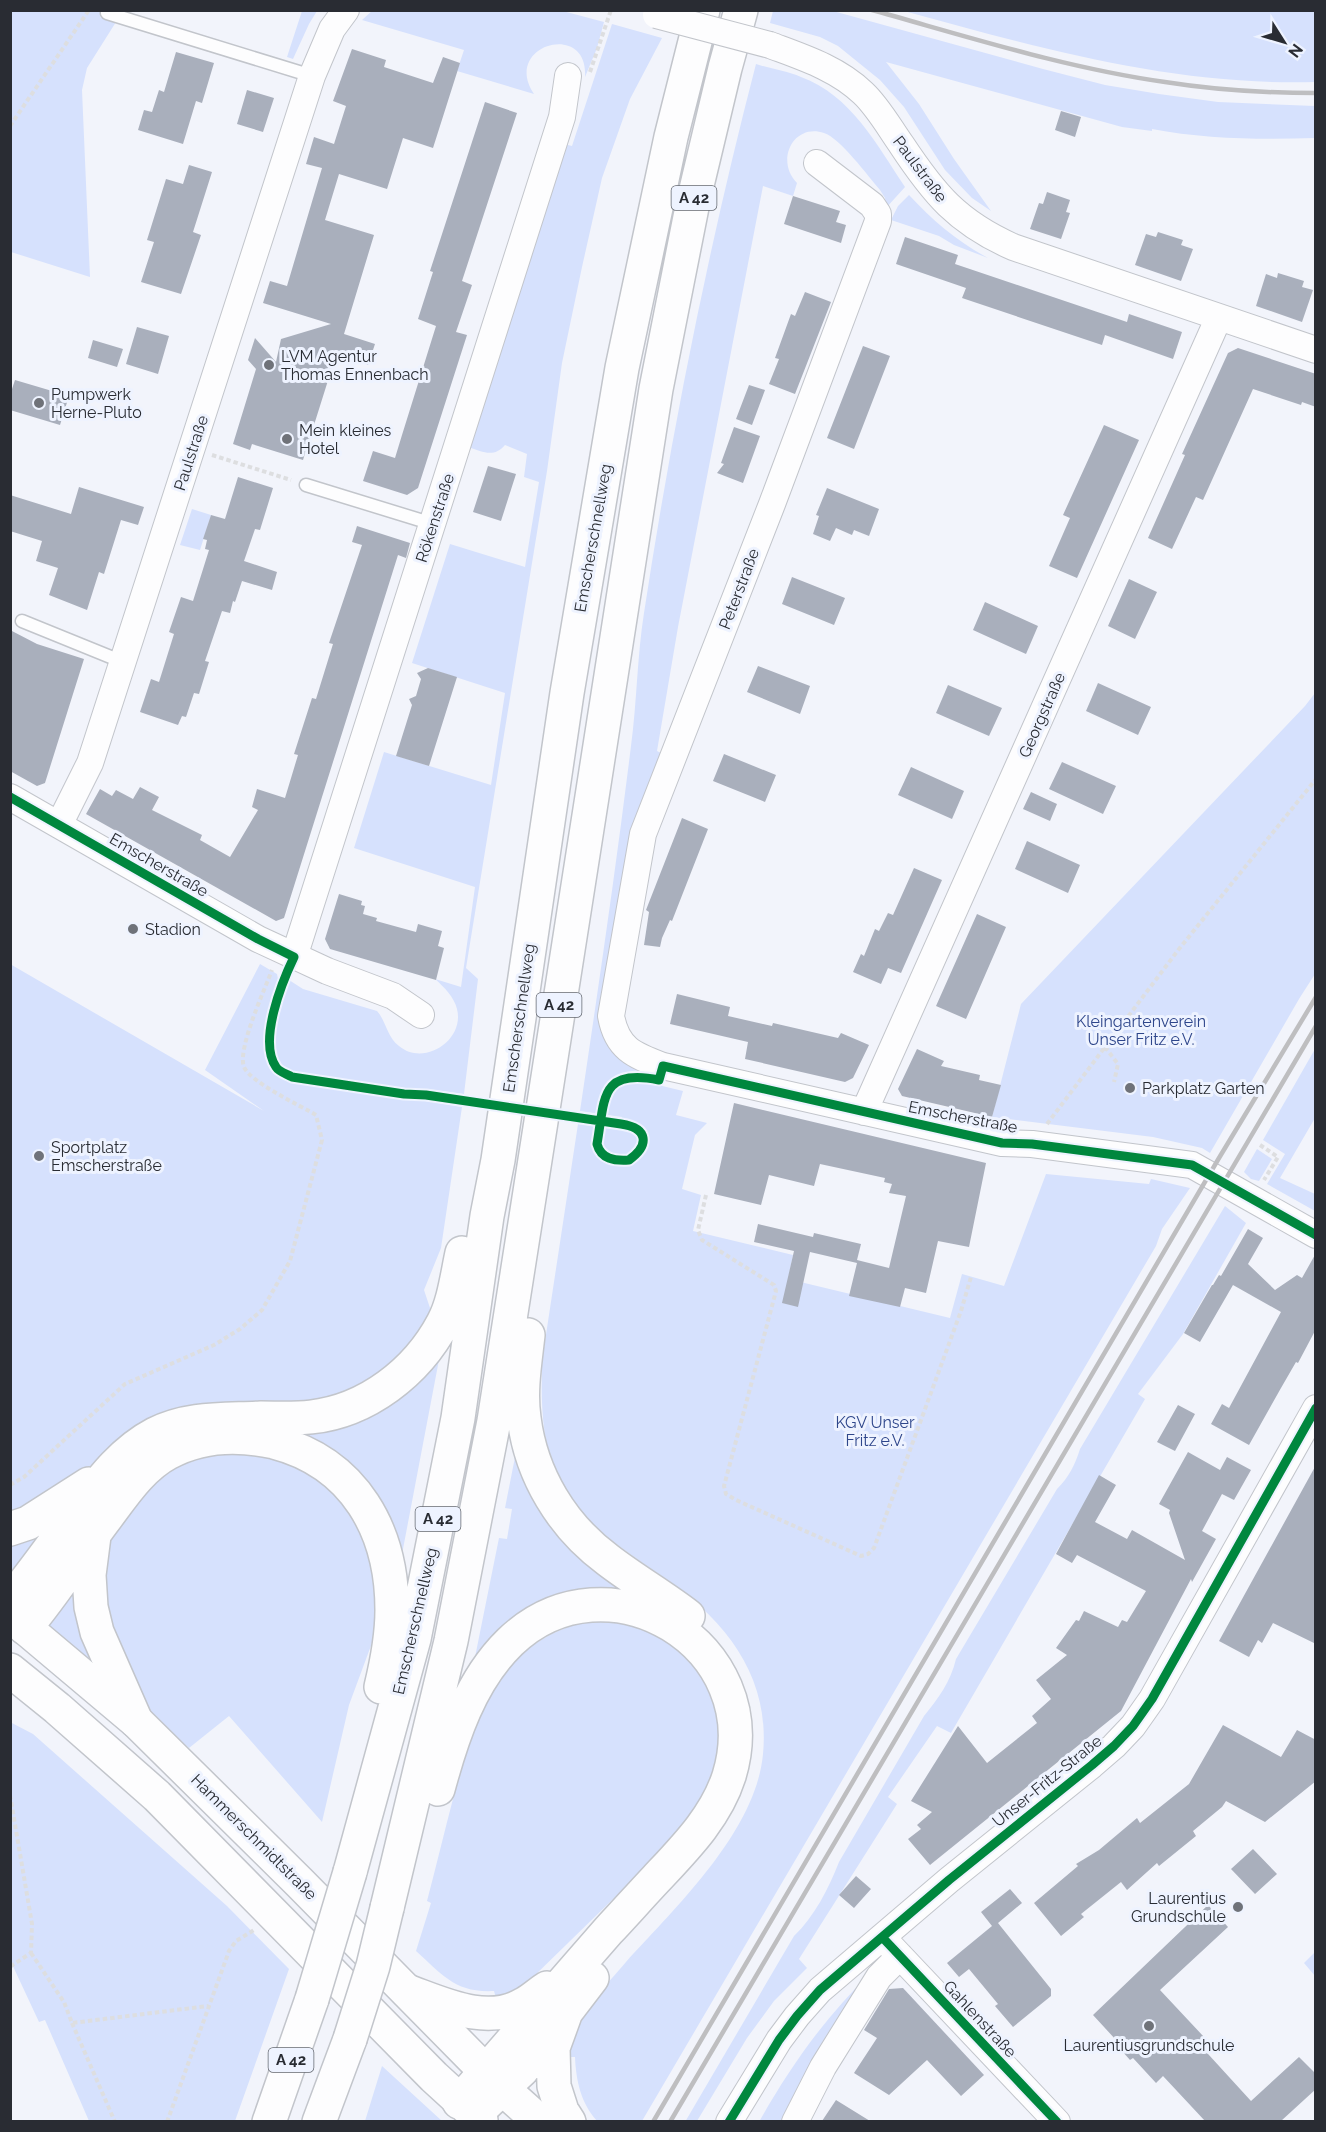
<svg xmlns="http://www.w3.org/2000/svg" width="1326" height="2132" viewBox="0 0 1326 2132" font-family="Raleway,sans-serif">
<rect width="100%" height="100%" fill="#f2f4fb"/>
<!-- green -->
<path fill="#d6e1fd" d="M373 10H559L604 22 597 48 585 77C589 20 501 45 534 94L457 71 464 50 362 20Z
M10 11H102L100 17 116 22 87 68 82 90 90 277 11 252Z
M302 11H317L309 24 293 59 287 57Z
M773 11H833L1043 69 1105 85 1159 94 1218 102 1315 106V138C1262 140 1204 139 1152 129V131L1122 127 886 62 919 104 954 159 991 211 972 198 945 170 904 107 880 80 838 46 820 37 770 23Z
M904 11H1315V82C1174 86 1039 48 904 11Z
M612 24 662 38 630 99 602 178 582 267 562 363 547 471 466 968 478 979 464 1094 428 1089 426 1101 462 1107 441 1248 424 1290 442 1344 399 1570 349 1705 322 1822 229 1716 189 1748 100 1668 11 1595 10 964 264 1111 205 1070 260 964 277 974 278 979 287 984 289 980 303 989 377 1011C386 1021 387 1037 399 1046 424 1067 465 1040 457 1009 454 997 444 987 435 979L461 987 475 887 354 848 384 752 491 785 505 693 412 663 450 544 525 567 539 482 524 477 527 454 505 445C494 458 483 452 468 447L564 144 572 146Z
M756 64C771 69 787 71 801 77 851 95 877 145 905 187L886 208 885 198 880 190C868 176 840 138 824 133 793 123 775 161 797 183L793 196 763 186 678 627 657 751 665 755 631 842 619 1056 635 1068 652 1074 621 1076 683 1091 676 1115 707 1123 695 1135 682 1189 701 1195 693 1231 793 1255 788 1279 950 1318 962 1274 1004 1286 1046 1174 1149 1184 1151 1179 1190 1188 1162 1229 1156 1246 642 2121H597C581 2103 576 2081 575 2057H568C576 2014 599 1994 626 1962 676 1907 756 1831 763 1754 770 1680 730 1626 672 1583 634 1556 593 1533 566 1493 541 1454 541 1406 542 1361L578 1124 620 1130 622 1117 580 1111C598 990 616 868 631 746 637 702 637 657 644 613 672 429 709 245 756 64Z
M909 195C933 221 957 241 988 258L954 245 939 236 891 220 898 206Z
M192 509 211 515 200 550 180 545Z
M1315 693V974L1299 999 1210 1153 1202 1148 1153 1137 992 1117 1021 1004 1305 706Z
M1315 1049V1118L1280 1178 1315 1194V1211L1267 1184 1285 1154 1263 1140Z
M1257 1149 1272 1159 1259 1181 1251 1179 1244 1172Z
M1225 1206 1246 1223 1183 1334 1138 1394 1145 1399 951 1733 937 1726 888 1797 897 1804 799 1959 807 1968 774 2001 747 2038 697 2121 685 2122 794 1936C814 1917 829 1888 839 1862L924 1716C938 1699 951 1681 956 1659L1057 1489C1069 1477 1075 1465 1080 1449Z
M517 1447 656 1604 613 1596 472 1672 499 1538 507 1539 512 1509 505 1508Z
M589 1621 631 1624 663 1638 698 1669 715 1701 720 1743 713 1777 691 1817 650 1863 527 1983 515 1991 496 1998 494 1991C455 1993 443 1975 416 1951L431 1903 427 1901C436 1867 444 1833 453 1799 474 1718 497 1642 589 1621Z
M10 1722 33 1734 227 1906 289 1969 235 2121H89L45 2020 39 2022 11 1962Z
M1315 1952V1976L1304 1963Z
M871 1973 784 2121 759 2122C790 2067 825 2017 871 1973Z
M382 2066 442 2121H365Z"/>
<!-- building -->
<path fill="#a9afbc" d="M352 49 386 60 384 67 433 83 443 57 460 63 433 148 403 138 387 189 339 174 325 220 374 235 344 334 375 344 368 365 336 355 303 460 252 444 250 450 233 444 256 369 248 360 255 338 276 362 281 339 331 324 263 303 270 281 287 286 322 168 306 164 314 137 334 144 346 106 333 101Z
M176 52 214 63 202 103 196 101 183 144 138 130 144 110 152 112 159 90 164 92Z
M247 90 274 98 263 132 237 124Z
M485 102 517 113 462 281 472 285 456 332 467 335 418 488 407 495 363 481 373 451 395 458 402 435 436 326 418 319 433 272 430 271Z
M1061 111 1081 117 1075 137 1055 130Z
M189 165 212 172 193 232 201 235 181 294 141 282 154 242 147 240 166 179 183 184Z
M1047 192 1070 200 1066 212 1070 213 1061 239 1030 229 1039 203 1043 204Z
M793 196 840 211 836 222 846 225 841 243 784 224Z
M1158 232 1183 240 1181 245 1193 249 1181 281 1135 265 1146 234 1156 237Z
M905 237 958 255 955 264 1127 322 1129 314 1182 332 1173 359 1105 335 1102 345 962 298 966 288 896 264Z
M1278 273 1304 281 1302 287 1313 290 1302 322 1256 306 1266 274 1277 278Z
M805 292 831 302 795 394 769 384 779 359 775 358 791 314 795 316Z
M137 327 169 336 158 374 126 364Z
M93 340 123 349 117 367 88 358Z
M863 346 890 356 854 449 827 438Z
M1238 348 1316 374V407L1302 402 1301 405 1253 389 1203 500 1196 497 1172 549 1148 538 1185 455 1182 454 1228 353Z
M15 380 69 396 60 425 10 410V395Z
M749 385 765 390 752 425 736 419Z
M1104 425 1139 440 1077 578 1049 566 1070 518 1063 515Z
M734 427 760 436 743 483 717 473 724 464 721 463Z
M488 466 516 474 501 521 473 512Z
M238 477 273 488 260 530 255 529 244 561 277 572 272 590 242 581 235 602 233 601 230 613 222 611 205 661 209 662 199 694 194 693 186 717 182 716 178 725 140 712 151 679 159 682 174 634 169 632 181 597 193 601 209 550 205 549 207 540 203 539 211 515 225 519Z
M79 487 144 507 138 525 121 520 104 574 99 572 87 610 49 595 58 568 36 561 42 541 10 531V495L71 514Z
M827 488 879 509 869 536 854 530 852 535 836 528 830 541 813 534 819 516 816 515Z
M357 526 410 543 406 558 398 555 284 918 276 921 86 814 100 789 112 796 116 790 133 799 140 787 159 797 152 810 202 835 200 840 230 857 258 810 252 807 257 789 285 798 298 755 294 754 312 698 316 699 333 644 329 643 362 545 352 542Z
M792 577 845 598 834 625 782 604Z
M1129 579 1157 592 1135 639 1108 626Z
M985 602 1038 626 1026 654 973 630Z
M10 630 37 644 84 659 45 783 37 786 10 771Z
M758 666 810 686 800 714 747 692Z
M428 668 457 677 429 766 396 756 412 705 409 699 416 696 421 679 417 673Z
M1098 683 1151 707 1138 735 1086 711Z
M948 685 1002 708 989 736 936 713Z
M724 754 776 775 765 802 713 781Z
M1062 762 1116 786 1103 814 1049 789Z
M911 767 964 791 952 819 898 795Z
M1031 792 1057 804 1050 821 1023 809Z
M682 818 708 829 672 921 670 920 662 938 660 947 644 945 649 912 646 910Z
M1027 841 1080 865 1068 893 1015 869Z
M914 868 942 880 901 973 888 968 881 984 853 972 861 954 864 956 875 929 879 931 888 913 893 915Z
M339 894 362 901 361 905 365 906 363 914 377 918 376 921 416 932 418 924 442 931 438 946 444 948 436 980 330 949 325 939Z
M977 914 1006 927 966 1019 936 1006Z
M677 994 730 1007 728 1016 772 1026 773 1023 838 1038 841 1033 869 1045 853 1078 845 1082 745 1059 748 1042 670 1024Z
M917 1049 944 1061 941 1066 980 1075 979 1080 1001 1085 992 1117 902 1096 898 1089Z
M734 1103 986 1163 969 1247 938 1241 926 1293 905 1288 900 1307 849 1296 857 1263 810 1252 798 1307 782 1303 794 1251 754 1242 758 1224 813 1237 814 1233 861 1244 857 1260 889 1268 906 1196 889 1193 892 1184 884 1182 885 1178 820 1164 814 1186 769 1175 761 1205 714 1194Z
M1248 1229 1263 1238 1248 1264 1275 1290 1297 1275 1302 1278 1316 1253V1329L1298 1363 1296 1362 1281 1388 1249 1445 1211 1424 1222 1404 1229 1408 1281 1312 1233 1285 1200 1342 1184 1333 1212 1285H1213L1219 1275 1221 1276Z
M1178 1405 1195 1414 1175 1451 1157 1442Z
M1188 1452 1220 1470 1227 1457 1251 1470 1234 1500 1222 1494 1202 1531 1216 1539 1192 1582 1191 1579 1121 1711 930 1865 908 1839 921 1829 917 1825 932 1812 911 1801 958 1726 987 1763 1037 1723 1032 1716 1051 1699 1036 1680 1067 1655 1056 1648 1076 1620 1079 1621 1084 1611 1118 1627 1122 1620 1127 1622 1146 1591 1077 1555 1072 1563 1056 1554 1099 1475 1116 1485 1095 1522 1127 1539 1132 1530 1185 1560 1169 1513 1170 1510 1159 1504Z
M1316 1465V1644L1273 1623 1262 1643 1258 1640 1249 1657 1219 1641Z
M1223 1725 1281 1757 1297 1730 1316 1740V1781L1265 1822 1226 1801 1222 1807 1193 1831 1196 1836 1159 1866 1157 1863 1127 1890 1121 1882 1081 1914 1084 1917 1061 1936 1034 1903 1078 1866 1076 1864 1099 1850 1137 1818 1140 1823 1189 1784Z
M1253 1849 1277 1874 1255 1894 1231 1869Z
M856 1876 871 1889 854 1908 839 1895Z
M1010 1889 1022 1903 998 1923 1051 1989V1996L1013 2027 995 2006 998 2004 969 1969 959 1977 947 1963 992 1926 981 1912Z
M1208 1905 1228 1927 1160 1990 1204 2037 1198 2043 1251 2101 1299 2057 1316 2074V2089L1281 2121H1205L1163 2076 1156 2083 1133 2058 1130 2060 1114 2042 1116 2040 1093 2015Z
M903 1988 984 2075 961 2096 927 2060 889 2095 854 2073 877 2038 864 2030 889 1989Z
M836 2100 870 2121H822Z"/>
<g fill="none" stroke-linecap="round" stroke-linejoin="round">
<!-- service casing -->
<g stroke="#c2c5cb" stroke-width="15">
<path id="service" d="M107 13 312 76
M306 485 433 524
M22 621 123 662"/>
</g>
<!-- minor casing -->
<g stroke="#c2c5cb" stroke-width="28">
<path id="minor" d="M770 45C802 57 837 68 863 93 878 107 889 127 901 144 934 194 957 222 1013 247L1316 350
M817 163 872 205 878 214V221L772 504 643 834 611 1016C617 1049 634 1055 663 1066L1002 1143 1032 1144 1192 1165 1316 1235
M10 797 258 939 327 971 393 996 421 1015
M59 825 90 763 312 76 332 29 346 10
M294 957 562 117 568 76
M864 1112 1219 317
M882 1937 1057 2122
M729 2122 779 2040 797 2016 820 1990 949 1880 1092 1765 1114 1746 1133 1726 1152 1699 1316 1408
M795 2122 823 2067 879 1977 900 1956"/>
</g>
<!-- secondary casing -->
<g stroke="#c2c5cb" stroke-width="36">
<path id="secondary" d="M10 1615 136 1721 300 1883 502 2088 540 2122
M10 1670 57 1708 157 1796 434 2077 481 2120"/>
</g>
<!-- motorway casing -->
<g stroke="#c2c5cb" stroke-width="36">
<path id="motorway" d="M528 1335C525 1362 520 1391 524 1418 531 1475 562 1526 608 1560 634 1580 662 1596 688 1616
M10 1529 28 1523 89 1484
M94 1536 89 1575 91 1607 97 1632 136 1721
M10 1601C32 1574 53 1545 73 1517 97 1486 119 1453 155 1434 189 1417 224 1420 261 1418 278 1418 295 1419 311 1417 367 1411 417 1372 443 1323 454 1303 457 1276 462 1253
M25 1628C54 1594 77 1557 103 1522 122 1497 140 1468 168 1453 201 1435 238 1434 274 1442 355 1463 392 1531 392 1610 392 1636 387 1662 381 1687
M438 1789C452 1737 470 1681 510 1642 608 1548 769 1646 729 1776 716 1817 685 1848 656 1879 640 1896 624 1914 608 1931 558 1988 509 2045 459 2102
M350 1872 414 1639 458 1418 487 1216 498 1160 567 693 622 368 671 137 703 10
M387 1908 451 1641 494 1421 656 389 693 202 725 68 741 10
M407 1991C443 2004 487 2026 524 2004 532 2000 539 1993 547 1988
M474 2115 522 2070 557 2023
M269 2122 312 1999
M319 2122 350 2039
M569 2122 562 2111 554 2086 553 2048 566 2012 592 1978"/>
</g>
<!-- path -->
<path stroke="#dddee0" stroke-width="4" stroke-dasharray="4.5 3" stroke-linecap="butt" d="M590 72 611 10
M10 126 89 10
M212 455 291 480
M284 977C275 998 262 1046 276 1067 279 1072 286 1074 292 1077L404 1094 426 1095
M1105 1047 1118 1064 1114 1082
M621 1124C648 1128 650 1145 629 1160 614 1161 601 1159 597 1144L605 1096 611 1086 628 1077
M1047 1124 1179 949 1316 779
M1260 1145 1278 1157 1264 1180
M706 1195 698 1230 702 1240 774 1285 776 1291 724 1486 726 1494 736 1500 861 1556 868 1554 874 1548 961 1311 971 1277
M10 1485 24 1477 125 1384 214 1345 240 1329 262 1310 290 1261 322 1140 316 1115C301 1106 250 1082 244 1067 237 1049 265 989 272 970
M10 1795 32 1924 31 1953 11 1966
M31 1953 64 2002 72 2023 208 2006
M72 2023 115 2122
M167 2122 229 1951 236 1941 254 1930"/>
<!-- service -->
<use href="#service" stroke="#fdfdfe" stroke-width="12"/>
<!-- minor -->
<use href="#minor" stroke="#fdfdfe" stroke-width="26"/>
<!-- secondary -->
<use href="#secondary" stroke="#fdfdfe" stroke-width="33"/>
<!-- motorway -->
<use href="#motorway" stroke="#fdfdfe" stroke-width="33"/>
<!-- rail -->
<path stroke="#bebec0" stroke-width="4.5" d="M872 10C969 37 1066 68 1165 82 1215 90 1265 93 1316 93
M653 2122 1219 1158 1316 997
M670 2122 1316 1026"/>
<!-- minor-bridge casing -->
<g stroke="#c2c5cb" stroke-width="28" stroke-linecap="butt">
<path id="minor-bridge" d="M656 15 770 45"/>
</g>
<!-- motorway-bridge casing -->
<g stroke="#c2c5cb" stroke-width="36" stroke-linecap="butt">
<path id="motorway-bridge" d="M312 1999 350 1872
M350 2039 373 1966 387 1908"/>
</g>
<!-- path-bridge -->
<path stroke="#dddee0" stroke-width="4" stroke-dasharray="4.5 3" stroke-linecap="butt" d="M426 1095 621 1124"/>
<!-- minor-bridge -->
<use href="#minor-bridge" stroke="#fdfdfe" stroke-width="26"/>
<!-- motorway-bridge -->
<use href="#motorway-bridge" stroke="#fdfdfe" stroke-width="33"/>
<!-- cycleway casing -->
<g stroke="#eef3ff" stroke-width="13">
<path id="cycleway" d="M10 797 258 939 294 957C282 982 258 1041 276 1067 279 1072 287 1074 292 1077L404 1094 426 1095 621 1124C648 1128 650 1145 629 1160 614 1161 601 1159 597 1144 605 1098 600 1068 659 1080L663 1066 1002 1143 1032 1144 1192 1165 1316 1235
M882 1937 1057 2122
M729 2122 779 2040 797 2016 820 1990 949 1880 1092 1765 1114 1746 1133 1726 1152 1699 1316 1408"/>
</g>
<!-- cycleway -->
<use href="#cycleway" stroke="#00873e" stroke-width="9"/>
</g>
<!-- markers -->
<g fill="#6f7279" stroke="#eef3ff" stroke-width="2">
<circle cx="269" cy="365" r="6"/>
<circle cx="39" cy="403" r="6"/>
<circle cx="287" cy="439" r="6"/>
<circle cx="133" cy="929" r="6"/>
<circle cx="1130" cy="1088" r="6"/>
<circle cx="39" cy="1156" r="6"/>
<circle cx="1238" cy="1907" r="6"/>
<circle cx="1149" cy="2026" r="6"/>
</g>
<g text-anchor="middle" dominant-baseline="central" stroke-width="6" stroke-linejoin="round" paint-order="stroke">
<!-- shield labels -->
<g fill="#eef3ff" stroke="#646870" stroke-width="1.5">
<rect x="671.5" y="186" width="45" height="24" rx="4.5"/>
<rect x="536.5" y="993" width="45" height="24" rx="4.5"/>
<rect x="415.5" y="1507" width="45" height="24" rx="4.5"/>
<rect x="268.5" y="2048" width="45" height="24" rx="4.5"/>
</g>
<g font-size="15" font-weight="bold" fill="#292c33">
<text x="694" y="198">A 42</text>
<text x="559" y="1005">A 42</text>
<text x="438" y="1519">A 42</text>
<text x="291" y="2060">A 42</text>
</g>
<!-- street labels -->
<g font-size="16" fill="#292c33" stroke="#eef3ff">
<text transform="translate(920 169) rotate(53)">Paulstraße</text>
<text transform="translate(191 453) rotate(-72)">Paulstraße</text>
<text transform="translate(435 518) rotate(-72)">Rökenstraße</text>
<text transform="translate(593 538) rotate(-80)">Emscherschnellweg</text>
<text transform="translate(739 589) rotate(-69)">Peterstraße</text>
<text transform="translate(1042 715) rotate(-66)">Georgstraße</text>
<text transform="translate(159 865) rotate(30)">Emscherstraße</text>
<text transform="translate(519 1018) rotate(-82)">Emscherschnellweg</text>
<text transform="translate(963 1117) rotate(11)">Emscherstraße</text>
<text transform="translate(415 1621) rotate(-77)">Emscherschnellweg</text>
<text transform="translate(1047 1781) rotate(-39)">Unser-Fritz-Straße</text>
<text transform="translate(254 1837) rotate(45)">Hammerschmidtstraße</text>
<text transform="translate(980 2019) rotate(47)">Gahlenstraße</text>
</g>
<!-- poi labels -->
<g font-size="16" fill="#292c33" stroke="#eef3ff" text-anchor="start">
<text x="281" y="356">LVM Agentur<tspan x="281" dy="18">Thomas Ennenbach</tspan></text>
<text x="51" y="394">Pumpwerk<tspan x="51" dy="18">Herne-Pluto</tspan></text>
<text x="299" y="430">Mein kleines<tspan x="299" dy="18">Hotel</tspan></text>
<text x="145" y="929">Stadion</text>
<text x="1142" y="1088">Parkplatz Garten</text>
<text x="51" y="1147">Sportplatz<tspan x="51" dy="18">Emscherstraße</tspan></text>
<text x="1226" y="1898" text-anchor="end">Laurentius<tspan x="1226" dy="18">Grundschule</tspan></text>
<text x="1149" y="2045" text-anchor="middle">Laurentiusgrundschule</text>
</g>
<!-- park labels -->
<g font-size="16" fill="#2e468b" stroke="#eef3ff">
<text x="1141" y="1021">Kleingartenverein<tspan x="1141" dy="18">Unser Fritz e.V.</tspan></text>
<text x="875" y="1422">KGV Unser<tspan x="875" dy="18">Fritz e.V.</tspan></text>
</g>
</g>
<!-- border -->
<rect width="1326" height="2132" fill="none" stroke="#292c33" stroke-width="24"/>
<!-- north arrow -->
<g transform="translate(1284 42) rotate(127)" stroke="#eef3ff" stroke-width="4.5" paint-order="stroke">
<path d="M0-4.5L10 22L0 15L-10 22Z" fill="#292c33"/>
<text y="-9" font-size="16" font-weight="bold" text-anchor="middle" fill="#292c33">N</text>
</g>
</svg>
